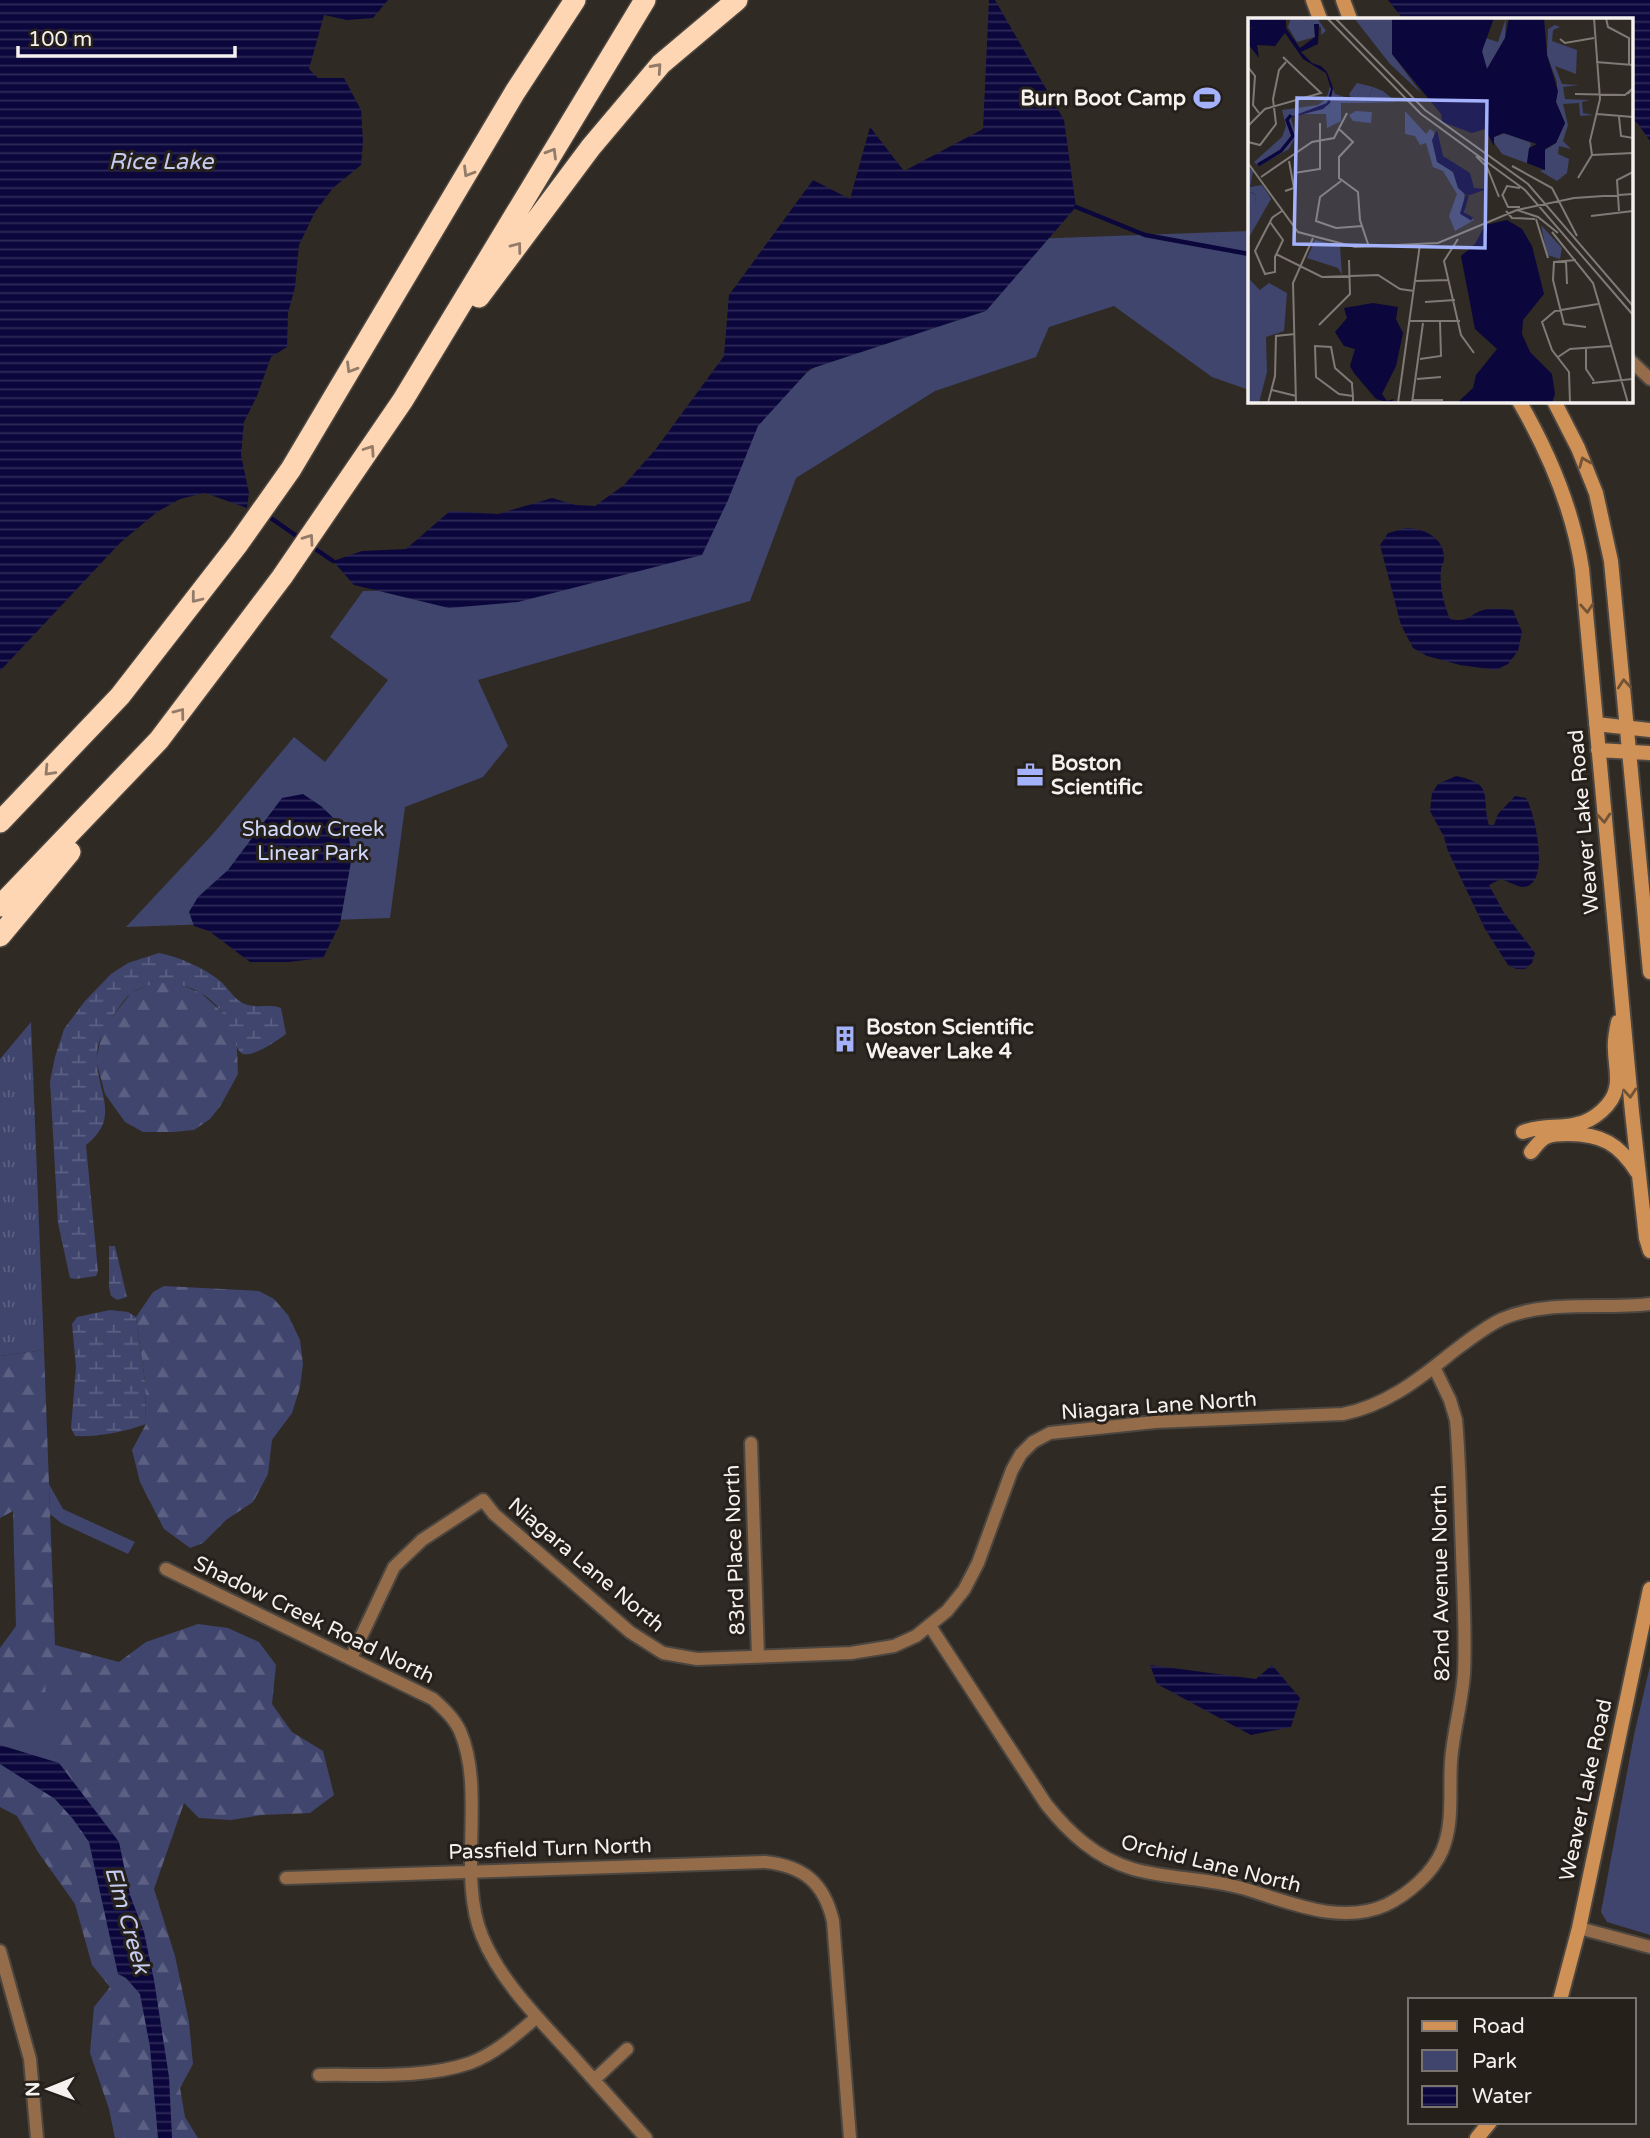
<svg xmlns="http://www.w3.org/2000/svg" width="1650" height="2138" viewBox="0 0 1650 2138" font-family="'Varela Round',sans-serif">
<defs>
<pattern id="grass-tufts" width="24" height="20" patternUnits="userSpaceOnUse" patternTransform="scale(1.75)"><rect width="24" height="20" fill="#3f456d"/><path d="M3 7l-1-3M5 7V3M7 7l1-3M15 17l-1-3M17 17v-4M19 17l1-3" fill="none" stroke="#5b6082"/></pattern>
<pattern id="forest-firs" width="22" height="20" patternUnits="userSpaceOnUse" patternTransform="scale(1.75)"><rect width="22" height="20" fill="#3f456d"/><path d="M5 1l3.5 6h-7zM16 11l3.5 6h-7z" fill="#5b6082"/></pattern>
<pattern id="wetland-marsh" width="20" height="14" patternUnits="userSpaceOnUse" patternTransform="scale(1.75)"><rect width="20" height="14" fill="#3f456d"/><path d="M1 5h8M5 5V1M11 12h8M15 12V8" fill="none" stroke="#5b6082"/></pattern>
<pattern id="water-rules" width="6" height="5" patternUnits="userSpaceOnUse" patternTransform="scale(1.75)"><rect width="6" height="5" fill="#0b063c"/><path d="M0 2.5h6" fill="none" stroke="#2f2b58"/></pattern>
</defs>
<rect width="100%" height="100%" fill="#302a24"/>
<!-- grass -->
<path fill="url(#grass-tufts)" d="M31 1022 44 1350 0 1356V1059Z"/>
<!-- forest -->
<path fill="url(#forest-firs)" d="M175 982 201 993 223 1013 232 1028 237 1049 238 1074 221 1105 210 1119 194 1130 173 1132H143L125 1122 105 1094 96 1060 103 1029 131 993 152 983Z
M164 1286 259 1291 274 1299 288 1315 300 1340 303 1364 300 1387 292 1413 272 1440 268 1474 253 1502 226 1520 203 1543 190 1548 164 1529 140 1482 132 1450 146 1424 145 1382 136 1317 153 1292Z
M44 1350 55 1645 119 1662 146 1642 198 1624 228 1628 259 1642 276 1665 272 1704 292 1732 323 1751 334 1795 310 1813 262 1815 231 1820 199 1818 184 1803 154 1889 175 1956 189 2022 193 2064 180 2088 185 2117 198 2138H115L109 2109 90 2053 94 2007 110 1987 92 1965 75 1904 38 1852 17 1816 0 1807V1648L16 1626 13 1511 0 1518V1356Z"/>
<!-- wetland -->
<path fill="url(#wetland-marsh)" d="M159 953C179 957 202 967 219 980 229 988 235 1002 248 1005 259 1008 270 1004 281 1008L286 1034C278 1040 254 1057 243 1054 235 1051 231 1026 225 1017 207 986 163 972 132 993 125 997 120 1007 115 1013 105 1027 95 1044 97 1062 99 1096 120 1118 86 1145L98 1271 96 1276 76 1279 70 1278 58 1223 50 1081 55 1057 64 1029 85 1001 111 974 128 963Z
M109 1246H115L127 1297 117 1300 111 1296 109 1287Z
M110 1310 128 1312 136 1317 145 1382 146 1424C125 1432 98 1437 75 1436L71 1428 76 1367 72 1324 77 1317Z"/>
<!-- park -->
<path fill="#3f456d" d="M1249 231V390L1212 377 1114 306 1049 327 1036 357 935 391 796 478 750 601 478 680 508 746 483 777 405 807 390 918 126 927 212 835 294 737 325 762 388 680 330 637 363 591 487 590 1002 240Z
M49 1484 63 1509 135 1542 128 1554 61 1523 50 1514Z
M1650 1666V1935L1607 1922 1601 1912 1634 1735Z
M56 1669 59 1763 14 1751 46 1700 45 1670Z"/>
<!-- water -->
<path fill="url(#water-rules)" d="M0 0H388L373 18 347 20 324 15 309 69 318 78H344L361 110 363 142 361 165 333 188 315 212 299 245 295 287 288 313 287 347 271 357 257 396 244 422 241 455 249 493 247 508 205 493 180 499 157 512 120 543 0 671Z
M989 0H995L1064 120 1076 207 986 311 810 369 758 426 728 500 702 555 518 602 449 608 354 585 333 561 362 551 406 549 450 511 498 514 552 498 576 505 595 506 624 485 655 450 724 356 729 295 813 180 850 199 870 127 904 171 983 129Z
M1388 0H1650V141L1638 124 1631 118V19H1403Z
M1406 528C1424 528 1445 538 1444 559 1444 563 1441 566 1441 570 1439 585 1444 605 1450 619 1469 623 1468 615 1483 610 1492 607 1504 609 1513 610L1522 632 1518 651 1508 664 1496 670 1460 665 1427 656 1413 648 1401 625 1380 545 1388 533Z
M1456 776C1495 784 1481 795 1489 825H1494L1498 814 1515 796 1526 798C1535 812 1552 888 1522 887 1516 886 1507 881 1501 879L1489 885 1503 911 1535 953 1532 963 1525 969H1516L1508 965 1485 929 1448 851 1444 837 1430 811 1432 793 1438 784Z
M303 794 321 806 348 832 352 856 340 924 323 958 288 962H250L209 931 194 926 189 912 198 897 228 870 282 798Z
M1150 1665 1256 1679 1272 1665 1300 1698 1291 1727 1251 1735 1157 1684Z
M0 1745 59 1763 119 1842 130 1895 144 1932 154 1980 169 2077 172 2138H158L150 2047 140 1994 126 1978 118 1974 89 1842 73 1819 55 1799 0 1764Z"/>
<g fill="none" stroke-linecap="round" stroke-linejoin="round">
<!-- stream -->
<path stroke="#0b063c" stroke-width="4.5" d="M1076 207 1145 235 1249 254
M265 514 301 539
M311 546 333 561"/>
<!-- street casing -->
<g stroke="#4c4640" stroke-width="16">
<path id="street" d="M1631 361 1650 379
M751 1443 758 1656
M166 1569 433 1699C443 1708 454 1718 460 1731 486 1790 457 1876 482 1936 500 1980 536 2016 568 2051 594 2080 620 2109 646 2138
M930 1626 1046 1804C1069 1833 1096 1858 1133 1869 1169 1879 1207 1878 1242 1888 1287 1901 1339 1926 1386 1905 1408 1894 1432 1874 1442 1851 1454 1823 1449 1792 1451 1762 1453 1732 1462 1703 1464 1673 1466 1633 1463 1592 1462 1552 1460 1508 1460 1464 1456 1420L1450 1400 1434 1367
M351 1658 394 1567 422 1540 483 1500 494 1514 630 1632 663 1653 697 1659 851 1653 894 1646 916 1636 947 1611 964 1590 978 1563 1012 1470 1021 1454 1033 1442 1050 1433 1155 1422 1343 1414C1384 1406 1417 1381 1449 1355 1466 1342 1483 1328 1502 1319 1548 1299 1602 1310 1650 1304
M286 1878 765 1862C804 1866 824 1883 833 1921L850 2138
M1579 1928 1650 1947
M0 1951 30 2059 37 2138
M319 2075C368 2074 423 2079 470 2063 495 2054 517 2034 537 2017
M594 2080 627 2049"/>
</g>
<!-- secondary casing -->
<g stroke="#4c4640" stroke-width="18">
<path id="secondary" d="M1313 0 1320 19
M1343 0 1350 19
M1519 401C1549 453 1573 509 1582 569L1632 1112 1646 1238 1650 1251
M1554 401 1578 448 1596 493 1611 561 1650 972
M1596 724 1650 730
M1598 750 1650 753
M1523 1132C1545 1124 1556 1129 1577 1124 1593 1121 1613 1105 1616 1088 1619 1077 1615 1062 1615 1050 1614 1041 1616 1031 1618 1022
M1531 1152C1535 1147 1541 1139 1546 1137 1553 1134 1561 1134 1568 1134 1602 1134 1619 1144 1637 1172
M1560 2000 1579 1928 1650 1589
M1477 2138 1490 2122"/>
</g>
<!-- highway casing -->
<g stroke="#4c4640" stroke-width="24">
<path id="highway" d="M479 297 591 147 661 64 737 0
M0 822 120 696 238 544 291 469 515 92 575 0
M0 906 159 740 282 577 403 400 645 0
M0 936 70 852"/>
</g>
<!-- street -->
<use href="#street" stroke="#946c49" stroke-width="12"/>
<!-- secondary -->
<use href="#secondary" stroke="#cf9156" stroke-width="14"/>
<!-- highway -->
<use href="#highway" stroke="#fed6b4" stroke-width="21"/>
</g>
<!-- one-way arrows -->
<defs><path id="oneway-chevron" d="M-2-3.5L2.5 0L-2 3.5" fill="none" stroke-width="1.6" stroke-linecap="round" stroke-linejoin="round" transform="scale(1.75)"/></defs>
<g stroke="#927b68">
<use href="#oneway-chevron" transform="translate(657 68) rotate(-48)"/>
<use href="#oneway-chevron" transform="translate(552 153) rotate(-59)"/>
<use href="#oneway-chevron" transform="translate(468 172) rotate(121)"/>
<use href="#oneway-chevron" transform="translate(517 247) rotate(-53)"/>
<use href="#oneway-chevron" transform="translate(351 368) rotate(121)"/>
<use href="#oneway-chevron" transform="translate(370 450) rotate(-56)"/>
<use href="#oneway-chevron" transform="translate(309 539) rotate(-55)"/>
<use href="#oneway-chevron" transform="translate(196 598) rotate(128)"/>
<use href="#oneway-chevron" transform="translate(180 713) rotate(-53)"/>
<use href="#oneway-chevron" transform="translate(49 771) rotate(133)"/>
</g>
<g stroke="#725336">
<use href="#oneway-chevron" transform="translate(1584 462) rotate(-112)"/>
<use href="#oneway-chevron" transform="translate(1587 608) rotate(86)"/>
<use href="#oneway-chevron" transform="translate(1624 684) rotate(-95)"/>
<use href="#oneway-chevron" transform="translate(1604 818) rotate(85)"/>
<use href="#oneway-chevron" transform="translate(1630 1093) rotate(85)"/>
</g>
<!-- icons -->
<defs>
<g id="stadium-bare" transform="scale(2.1)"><path d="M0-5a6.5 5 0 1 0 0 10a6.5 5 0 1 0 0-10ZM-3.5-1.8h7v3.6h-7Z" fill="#a4b2fc" stroke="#26201b" stroke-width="2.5" paint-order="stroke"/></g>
<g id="office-bare" transform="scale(2.1)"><path d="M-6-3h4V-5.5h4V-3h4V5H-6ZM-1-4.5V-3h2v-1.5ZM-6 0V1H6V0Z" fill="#a4b2fc" stroke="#26201b" stroke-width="2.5" paint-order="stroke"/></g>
<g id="building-bare" transform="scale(2.1)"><path d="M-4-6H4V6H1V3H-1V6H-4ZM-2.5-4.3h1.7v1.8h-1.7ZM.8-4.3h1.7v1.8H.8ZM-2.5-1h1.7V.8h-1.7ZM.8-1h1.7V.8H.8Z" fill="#a4b2fc" stroke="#26201b" stroke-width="2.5" paint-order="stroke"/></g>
</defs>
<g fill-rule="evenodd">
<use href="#stadium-bare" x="1207" y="98"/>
<use href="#office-bare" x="1030" y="775"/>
<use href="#building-bare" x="845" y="1039"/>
</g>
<g text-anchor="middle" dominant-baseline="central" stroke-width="6" stroke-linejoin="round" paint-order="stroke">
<!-- poi labels -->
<g font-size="21" font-weight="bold" fill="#f5f1ee" stroke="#26201b" text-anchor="start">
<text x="1186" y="98" text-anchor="end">Burn Boot Camp</text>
<text x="1051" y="763">Boston<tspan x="1051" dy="24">Scientific</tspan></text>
<text x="866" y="1027">Boston Scientific<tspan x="866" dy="24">Weaver Lake 4</tspan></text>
</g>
<!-- street labels -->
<g font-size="21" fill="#f5f1ee" stroke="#26201b">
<text transform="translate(1584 822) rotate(-95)">Weaver Lake Road</text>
<text transform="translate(1159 1406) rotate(-4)">Niagara Lane North</text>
<text transform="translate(735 1550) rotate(-92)">83rd Place North</text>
<text transform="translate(586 1565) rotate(40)">Niagara Lane North</text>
<text transform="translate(1441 1583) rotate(-91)">82nd Avenue North</text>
<text transform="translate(314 1620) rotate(26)">Shadow Creek Road North</text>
<text transform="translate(1586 1790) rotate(-78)">Weaver Lake Road</text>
<text transform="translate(550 1849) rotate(-2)">Passfield Turn North</text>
<text transform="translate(1211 1864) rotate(14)">Orchid Lane North</text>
</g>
<!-- park labels -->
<g font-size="21" fill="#cfd7fc" stroke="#26201b">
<text x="313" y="829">Shadow Creek<tspan x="313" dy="24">Linear Park</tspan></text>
</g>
<!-- water labels -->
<g font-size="23" font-style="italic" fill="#c4cbef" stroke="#26201b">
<text x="161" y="162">Rice Lake</text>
<text transform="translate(127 1920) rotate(74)">Elm Creek</text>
</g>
</g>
<!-- overview -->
<g transform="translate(1248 18)">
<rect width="385" height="385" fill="#302a24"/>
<path d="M125 69 135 73 148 84 119 85Z" fill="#3f456d"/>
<path d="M43 0H69L78 13 73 17V9L66 6 67 19 49 24 40 9ZM106 0H144V36L173 75 142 46ZM258 0 257 20 239 51 233 39 237 20 250 24ZM307 7 312 9 305 12 304 23 329 32 328 56 307 48 314 66 331 67 315 69 317 81 342 82 334 84 335 95 346 97 332 98 331 85 315 86 320 107 315 123 323 131 311 128 310 136 321 141 319 155 309 163 292 153 297 151V132L308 125 317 105 308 84 309 64 299 37 300 11ZM109 65 125 69 119 85H93V103L79 110 78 96H51L43 100 48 118 41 131 11 148 6 144 34 119 38 108 34 92 70 87 78 81 83 66 87 76 104 81 101 76ZM108 93 124 94 123 105 105 103 101 97ZM258 115 283 125 279 145 254 136 245 123 246 119ZM1 174 8 177 7 185 21 177 23 181 0 221ZM293 207 314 230 312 241 299 237ZM2 262 12 272 21 265 39 275 36 313 18 319 19 354 11 385H0L5 338 4 324H0Z" fill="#3f456d"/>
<path d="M0 150 5 153 2 169 14 167 21 177 17 185H7L8 177 3 174 0 187ZM0 324H4L9 350 0 385Z" fill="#3f456d"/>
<path d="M157 93 178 116 182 111 186 114V125L216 172 217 195 226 202 207 213 201 198 209 176 195 153 185 149 178 125 172 127 167 118 157 116ZM67 222 92 228 94 257 90 250 59 240Z" fill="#3f456d"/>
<path d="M0 0H38V10L52 30 67 19 66 6H71L70 26 53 34 64 45 73 48 79 54 85 70 82 85 75 91 40 100 79 85 83 71 78 55 55 41 37 15 27 28 9 27 11 40 1 27 0 12 7 9 0 11ZM144 0H246L234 33 239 51 257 20 261 0H296L299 37 310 73 308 84 317 105 308 125 297 131V152L279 145 281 130 289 126 255 115 246 119V128L237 111 224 115 194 104 193 96 144 36ZM189 112 195 138 222 155 226 170 239 171 219 178 210 170 205 154 189 144 184 122ZM259 202 274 211 284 228 296 276 275 302 274 316 282 334 304 356 307 376 304 385H209L225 370 228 357 249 331 227 311 213 238 227 226 237 207ZM125 285 150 289 148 301 155 315 148 348 134 376 139 383 146 381 143 385 128 381 106 355 102 348 107 331 96 328 87 314 99 300 96 290Z" fill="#0b063c"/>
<path fill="none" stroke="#0b063c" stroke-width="3.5" d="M10 147 33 133 45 118 39 102 43 97M219 178 214 195 224 201"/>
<path fill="none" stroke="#7f7a75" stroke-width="2" d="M79 0 173 96 277 172 385 297M87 0 177 92 280 166 385 288M358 0 360 9 381 20V46M312 21 317 25 346 20M348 44 385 47M0 49 7 58 5 87 11 95M327 76 377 77 384 71 380 76M349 96 385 99M371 99 373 118 385 120M0 108 17 91 73 75 35 39M91 111 105 124 91 139V160L110 174 112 202 121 229M0 124 12 127 28 106 25 81 31 52 38 44M344 137 342 123 352 81 346 0M228 138 239 149 251 179M0 145 50 214 107 229 190 225 269 192 326 180 385 176M264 148 304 170 329 218M46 155 72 151V105M13 159 64 124 86 120 99 95M330 160 344 137 385 135M93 163 72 179 68 203 88 210 115 208M37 173 46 170 41 143M254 176 260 189H272M254 178 259 168 272 170M269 192 290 199 310 215M258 193 264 200 287 201M371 193 369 162 385 154M343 198 385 193M288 201 300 240M22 204 35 222 27 239V254L17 256 7 233 11 225 22 204 24 200 25 199 34 193M304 214 345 265 380 385M210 221 196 243 213 317 226 335M28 236 74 259 130 257 152 271 166 273M328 242 306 244 305 262 316 306 338 309M318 243 319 266M167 263 201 262M177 284 207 282M162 303H212M71 307 102 276 101 242M338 331V351L346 363M310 339 322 331 363 328M172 341 193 338 192 304M169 361 193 359M344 365 385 361M24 372 48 378M105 378 91 376 68 359 67 328 83 329 87 350 104 365V367L105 378V385M165 382H195M20 385 27 358 28 318 47 316M48 385 45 265 65 220M150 385 172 226M164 385 175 305M322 385 321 354 304 332 294 304 307 293 350 286"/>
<path fill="#a4b2fc" fill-opacity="0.15" stroke="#a4b2fc" stroke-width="3.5" d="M49 80 239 83 237 230 46 226Z"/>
<rect width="385" height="385" fill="none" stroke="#f5f1ee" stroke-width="3.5"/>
</g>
<!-- legend -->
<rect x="1408" y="1998" width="228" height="126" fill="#26201b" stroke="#79746f" stroke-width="2"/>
<rect x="1422" y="2021" width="35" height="10" fill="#cf9156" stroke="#79746f" stroke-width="2"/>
<text x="1472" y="2033" font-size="21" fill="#f5f1ee">Road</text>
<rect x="1422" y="2050" width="35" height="21" fill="#3f456d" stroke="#79746f" stroke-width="2"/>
<text x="1472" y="2068" font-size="21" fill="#f5f1ee">Park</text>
<rect x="1422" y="2086" width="35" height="21" fill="url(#water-rules)" stroke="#79746f" stroke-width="2"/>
<text x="1472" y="2103" font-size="21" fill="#f5f1ee">Water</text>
<!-- north arrow -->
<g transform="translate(49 2089) rotate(269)" stroke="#26201b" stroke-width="5" paint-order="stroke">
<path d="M0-5L12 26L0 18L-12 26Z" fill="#f5f1ee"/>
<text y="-10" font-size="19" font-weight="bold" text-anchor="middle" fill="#f5f1ee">N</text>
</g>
<!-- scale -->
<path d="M18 46v10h217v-10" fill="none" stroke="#f5f1ee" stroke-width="3.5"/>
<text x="28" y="46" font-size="21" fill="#f5f1ee" stroke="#26201b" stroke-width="5" paint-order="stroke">100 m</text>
</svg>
